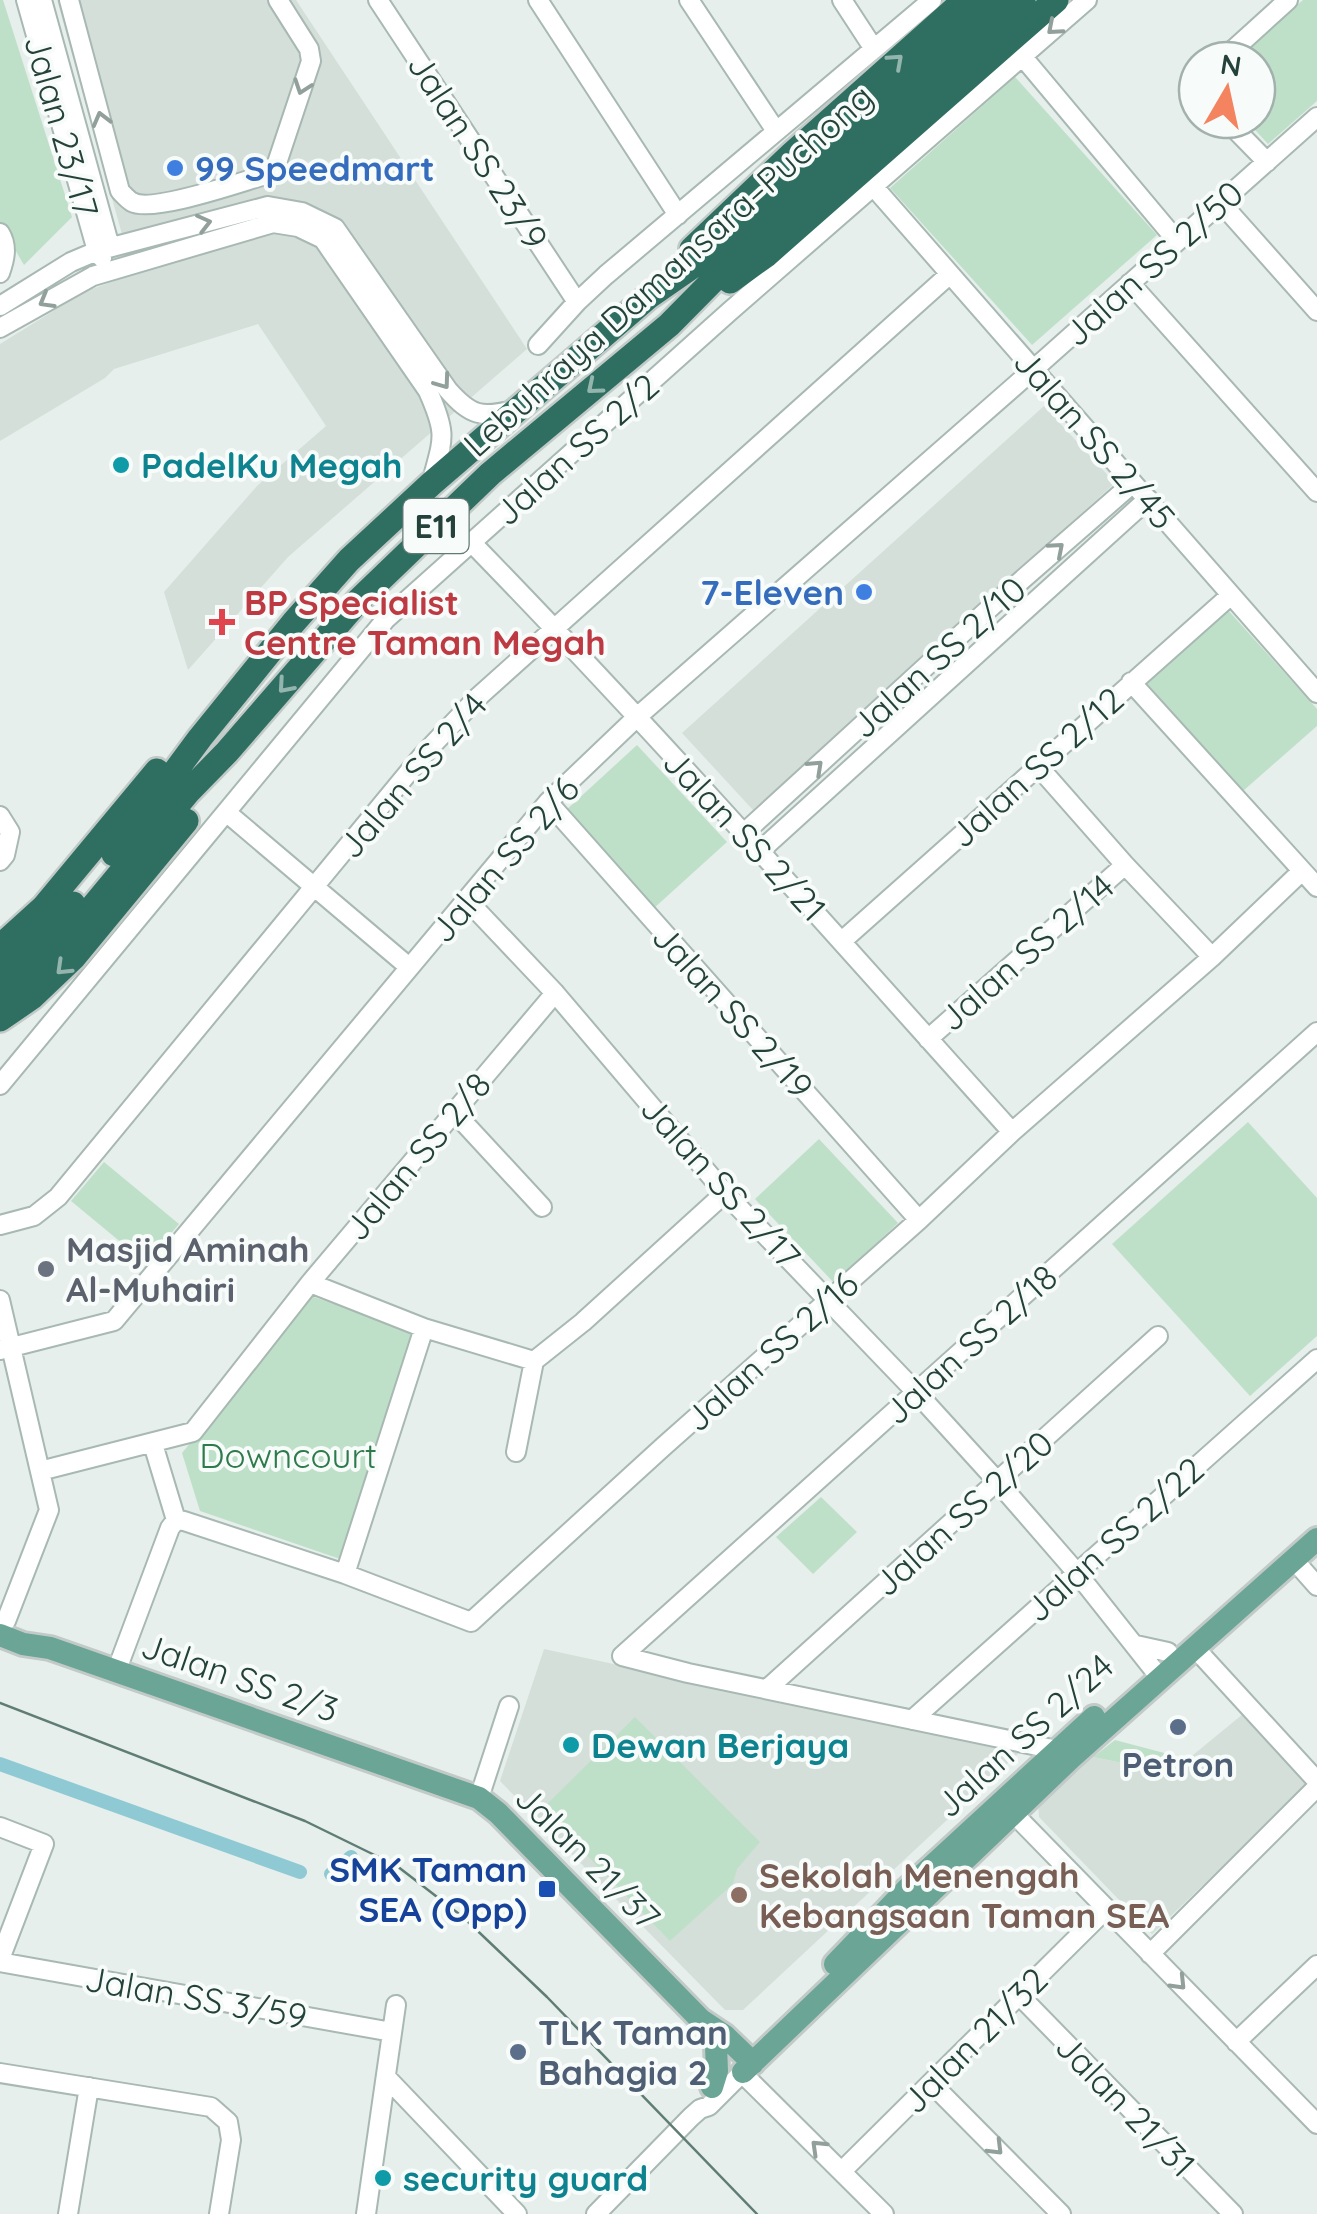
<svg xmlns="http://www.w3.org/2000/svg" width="1317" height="2214" viewBox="0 0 1317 2214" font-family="Quicksand,sans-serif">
<rect width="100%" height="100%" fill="#e6efeb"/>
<!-- built -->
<path fill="#d4dfda" d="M57 0H296L527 349 288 557 188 670 164 592 257 486 326 426 258 324 114 369 105 378 0 441V344L84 292 133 274Z
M1044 406 1115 483 753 810 682 733Z
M544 1649 1020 1752 743 2010H725L500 1781Z
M1243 1714 1307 1785 1152 1934 1039 1817 1038 1803 1093 1757 1171 1773Z"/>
<!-- green -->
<path fill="#bfe0c8" d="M0 0H3L72 217 24 265 0 224Z
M1303 0H1317V101L1268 144 1246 120H1257V60H1235Z
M1015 77 1157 235 1032 345 890 188Z
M1227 609 1317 709V726L1243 791 1145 681Z
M637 745 727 842 653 909 564 812Z
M1248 1122 1317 1198V1336L1250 1396 1112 1244Z
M819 1139 898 1223 834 1283 755 1199Z
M104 1162 179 1224 146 1263 71 1201Z
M311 1296 415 1332 340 1559 200 1511 182 1453Z
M821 1497 857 1532 813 1574 776 1537Z
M635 1717 760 1842 737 1869 733 1884 670 1941 542 1809Z
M1115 1740 1187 1759 1171 1773 1093 1757Z"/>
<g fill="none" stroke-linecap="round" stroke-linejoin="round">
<!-- canal -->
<path stroke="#8ec9d4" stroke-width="14" d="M0 1764 300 1872
M331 1874 351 1857"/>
<!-- minor casing -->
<g stroke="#a8b8b2" stroke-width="22">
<path id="minor" d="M26 0 97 251 102 258
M42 0 110 247
M69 0 120 191C124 195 127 199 132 202 152 213 238 183 262 176L275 169 311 61 309 49 278 0
M378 0 577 302
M538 0 678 215
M689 0 776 131
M842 0 874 49
M1022 56 1177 241
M1222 60 1288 0
M1226 120 1267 162
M873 186 1317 693
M1221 203 1317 311
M0 233C8 246 5 259 0 273
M1130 283 1317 492
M0 306 71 262 97 251 268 206 302 212 335 228 448 390C471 416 481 418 515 410
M0 328 93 276 273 223 298 227 323 239 428 391C448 436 443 438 431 484
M538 345 577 302 606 275 932 0
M472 543C658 734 834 934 1012 1132
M1131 682 1317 887
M1037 765 1125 865 1212 957
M548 802 919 1220
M226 812 409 967
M0 816 10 832 5 855 0 861
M744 833 992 606 1133 483
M761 850 1148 499
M466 899 555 993 725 1193 916 1392 997 1481 1077 1573 1161 1679
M842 941 1231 595
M928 1039 1125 865
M0 1085 386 619 729 312 1087 0
M454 1112 542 1207
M0 1225 34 1216 58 1197 422 756 477 698 950 274
M310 1283 424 1328 534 1361 583 1322 725 1193
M0 1300 49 1510 6 1621
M0 1350 114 1321 548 802 637 717 1034 369 1317 117
M516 1452 534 1361
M40 1471 193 1432 310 1283 555 993
M176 1520 184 1521 345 1574 471 1622 664 1446 919 1220 1012 1132 1212 957 1302 871
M1294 1560 1317 1586
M345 1574 424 1328
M1136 1645 1168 1652
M1195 1648 1317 1781
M622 1656 1317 1032
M622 1656 688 1673 1057 1750
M116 1672 170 1528 176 1520 153 1444
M767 1689 1158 1336
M912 1720 1317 1359
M479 1798 509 1706
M1013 1813 1317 2124
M0 1827 44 1844 0 1959
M1150 1954 1317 1787
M0 1962 392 2032
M1019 1995 1233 2214
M1236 2042 1317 1965
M0 2073 211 2107 228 2122 231 2140 219 2214
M386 2077 517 2214
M931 2083 1061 2214
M842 2171 1106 1909
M68 2214 89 2087
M366 2214 396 2005
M596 2214 691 2117 700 2109 709 2106 742 2073 884 2214"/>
</g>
<!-- major casing -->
<g stroke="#c2cac8" stroke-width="28">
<path id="major" d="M0 1635 23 1644 50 1648 479 1798 498 1813 701 2020 725 2036 753 2063
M835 1964 907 1889 1094 1717
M743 2072 1071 1758 1317 1539
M712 2087 717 2071 716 2046"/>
</g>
<!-- highway casing -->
<g stroke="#c2cac8" stroke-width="30">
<path id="highway" d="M692 249 792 154 965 0
M730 281 766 255 1056 0
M114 854 200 738 294 622 349 560 431 484 648 297 710 254 806 171 994 0
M0 947 44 907 157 771
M0 972 18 958 73 904
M0 995 32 970 86 915 188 792 227 752 358 601 490 474 669 325 752 241 1023 0
M0 1019 32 997 73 958 186 821"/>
</g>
<!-- minor -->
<use href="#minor" stroke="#fff" stroke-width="18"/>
<!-- major -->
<use href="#major" stroke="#6aa596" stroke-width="22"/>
<!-- highway -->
<use href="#highway" stroke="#2f6f62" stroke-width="25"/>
<!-- tram -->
<path stroke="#5f7d75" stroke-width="2.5" d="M0 1703 305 1821 397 1866 463 1917 547 1997 757 2214"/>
</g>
<!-- one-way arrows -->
<defs><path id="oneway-chevron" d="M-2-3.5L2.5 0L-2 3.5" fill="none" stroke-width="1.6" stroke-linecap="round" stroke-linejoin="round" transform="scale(2.5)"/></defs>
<g stroke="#92a09c">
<use href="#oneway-chevron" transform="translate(1054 28) rotate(139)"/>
<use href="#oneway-chevron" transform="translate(302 87) rotate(109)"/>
<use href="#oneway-chevron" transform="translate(101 119) rotate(-105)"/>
<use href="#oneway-chevron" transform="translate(204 223) rotate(-14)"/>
<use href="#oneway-chevron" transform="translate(46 301) rotate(150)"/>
<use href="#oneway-chevron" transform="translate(443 382) rotate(54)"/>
<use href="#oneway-chevron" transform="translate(1057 549) rotate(-41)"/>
<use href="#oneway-chevron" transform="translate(816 767) rotate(-43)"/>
<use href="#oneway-chevron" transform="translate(1179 1983) rotate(46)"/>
<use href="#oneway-chevron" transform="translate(818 2147) rotate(-136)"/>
<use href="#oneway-chevron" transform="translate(996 2148) rotate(45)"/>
</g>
<g stroke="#93b5ae">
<use href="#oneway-chevron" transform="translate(896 61) rotate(-42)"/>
<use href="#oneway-chevron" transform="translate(594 387) rotate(140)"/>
<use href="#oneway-chevron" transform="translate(285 686) rotate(131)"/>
<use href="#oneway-chevron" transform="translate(63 968) rotate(136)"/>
</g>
<!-- markers -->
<g fill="#3f7fe0" stroke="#f7fbf9" stroke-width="4">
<circle cx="175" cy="168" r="10"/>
<circle cx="864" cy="592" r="10"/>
</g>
<g fill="#0f9aa8" stroke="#f7fbf9" stroke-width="4">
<circle cx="121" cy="465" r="10"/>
<circle cx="571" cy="1745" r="10"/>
<circle cx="383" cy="2178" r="10"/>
</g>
<path fill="#e0444e" stroke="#f7fbf9" stroke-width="4" d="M217 607h10v10h10v10h-10v10h-10v-10h-10v-10h10z"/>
<circle fill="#6b7280" stroke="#f7fbf9" stroke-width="4" cx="46" cy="1269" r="10"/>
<g fill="#5c6f8a" stroke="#f7fbf9" stroke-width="4">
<circle cx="1178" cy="1727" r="10"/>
<circle cx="518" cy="2052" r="10"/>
</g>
<rect fill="#1a4fb4" stroke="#f7fbf9" stroke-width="4" x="537" y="1879" width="20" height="20" rx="5"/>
<circle fill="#8d6e63" stroke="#f7fbf9" stroke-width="4" cx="739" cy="1895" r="10"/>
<g text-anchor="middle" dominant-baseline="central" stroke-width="8" stroke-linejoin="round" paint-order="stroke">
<!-- shield labels -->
<rect fill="#f7fbf9" stroke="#637a73" stroke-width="2.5" x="403.5" y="499" width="65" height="54" rx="8"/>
<g font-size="32" font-weight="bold" fill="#24423a">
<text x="436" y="526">E11</text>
</g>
<!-- street labels -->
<g font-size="35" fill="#24423a" stroke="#f7fbf9">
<text transform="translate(62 126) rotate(74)">Jalan 23/17</text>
<text transform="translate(478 151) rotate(57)">Jalan SS 23/9</text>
<text transform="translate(1153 263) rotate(-42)">Jalan SS 2/50</text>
<text transform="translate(668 270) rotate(-42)">Lebuhraya Damansara–Puchong</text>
<text transform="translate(1095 439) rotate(49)">Jalan SS 2/45</text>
<text transform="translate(576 449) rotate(-42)">Jalan SS 2/2</text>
<text transform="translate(938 657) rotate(-42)">Jalan SS 2/10</text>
<text transform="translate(1036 767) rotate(-42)">Jalan SS 2/12</text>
<text transform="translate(412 775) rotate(-49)">Jalan SS 2/4</text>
<text transform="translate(745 835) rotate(47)">Jalan SS 2/21</text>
<text transform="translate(504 859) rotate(-49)">Jalan SS 2/6</text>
<text transform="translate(1026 952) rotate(-41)">Jalan SS 2/14</text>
<text transform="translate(733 1011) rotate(48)">Jalan SS 2/19</text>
<text transform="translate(417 1156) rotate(-50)">Jalan SS 2/8</text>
<text transform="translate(721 1182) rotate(48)">Jalan SS 2/17</text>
<text transform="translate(970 1344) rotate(-42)">Jalan SS 2/18</text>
<text transform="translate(771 1351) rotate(-42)">Jalan SS 2/16</text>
<text transform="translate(963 1513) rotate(-42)">Jalan SS 2/20</text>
<text transform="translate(1114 1539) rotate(-42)">Jalan SS 2/22</text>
<text transform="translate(240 1677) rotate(19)">Jalan SS 2/3</text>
<text transform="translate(1024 1735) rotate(-42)">Jalan SS 2/24</text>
<text transform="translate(588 1857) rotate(45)">Jalan 21/37</text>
<text transform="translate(196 1997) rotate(10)">Jalan SS 3/59</text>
<text transform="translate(974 2040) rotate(-45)">Jalan 21/32</text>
<text transform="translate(1126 2105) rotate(46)">Jalan 21/31</text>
</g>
<!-- shop labels -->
<g font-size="35" font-weight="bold" fill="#366cbe" stroke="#f7fbf9" text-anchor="start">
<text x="195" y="168">99 Speedmart</text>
<text x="844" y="592" text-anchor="end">7-Eleven</text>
</g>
<!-- culture labels -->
<g font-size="35" font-weight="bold" fill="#0d838f" stroke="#f7fbf9" text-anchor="start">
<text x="141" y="465">PadelKu Megah</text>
<text x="591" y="1745">Dewan Berjaya</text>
<text x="403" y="2178">security guard</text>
</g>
<!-- health labels -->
<g font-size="35" font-weight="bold" fill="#be3a42" stroke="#f7fbf9" text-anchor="start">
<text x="244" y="602">BP Specialist<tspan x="244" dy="40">Centre Taman Megah</tspan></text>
</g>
<!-- worship labels -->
<g font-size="35" font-weight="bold" fill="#5b616d" stroke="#f7fbf9" text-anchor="start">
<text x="66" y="1249">Masjid Aminah<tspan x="66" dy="40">Al-Muhairi</tspan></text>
</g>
<!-- park labels -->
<g font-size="35" fill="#2d7a4b" stroke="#f7fbf9">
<text x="288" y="1455">Downcourt</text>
</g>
<!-- service labels -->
<g font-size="35" font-weight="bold" fill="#4e5e75" stroke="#f7fbf9">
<text x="1178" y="1764">Petron</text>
<text x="538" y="2032" text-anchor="start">TLK Taman<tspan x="538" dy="40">Bahagia 2</tspan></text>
</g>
<!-- transit labels -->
<g font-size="35" font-weight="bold" fill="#164399" stroke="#f7fbf9" text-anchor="end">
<text x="527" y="1869">SMK Taman<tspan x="527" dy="40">SEA (Opp)</tspan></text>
</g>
<!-- education labels -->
<g font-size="35" font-weight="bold" fill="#785e54" stroke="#f7fbf9" text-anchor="start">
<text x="759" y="1875">Sekolah Menengah<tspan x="759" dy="40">Kebangsaan Taman SEA</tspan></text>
</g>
</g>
<!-- north arrow -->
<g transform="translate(1227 90) rotate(9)"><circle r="48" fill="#f7fbf9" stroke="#a3b1ad" stroke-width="2.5"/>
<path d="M0-8L18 38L0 25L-18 38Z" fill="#f4845f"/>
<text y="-15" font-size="28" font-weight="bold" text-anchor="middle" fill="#24423a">N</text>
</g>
</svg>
